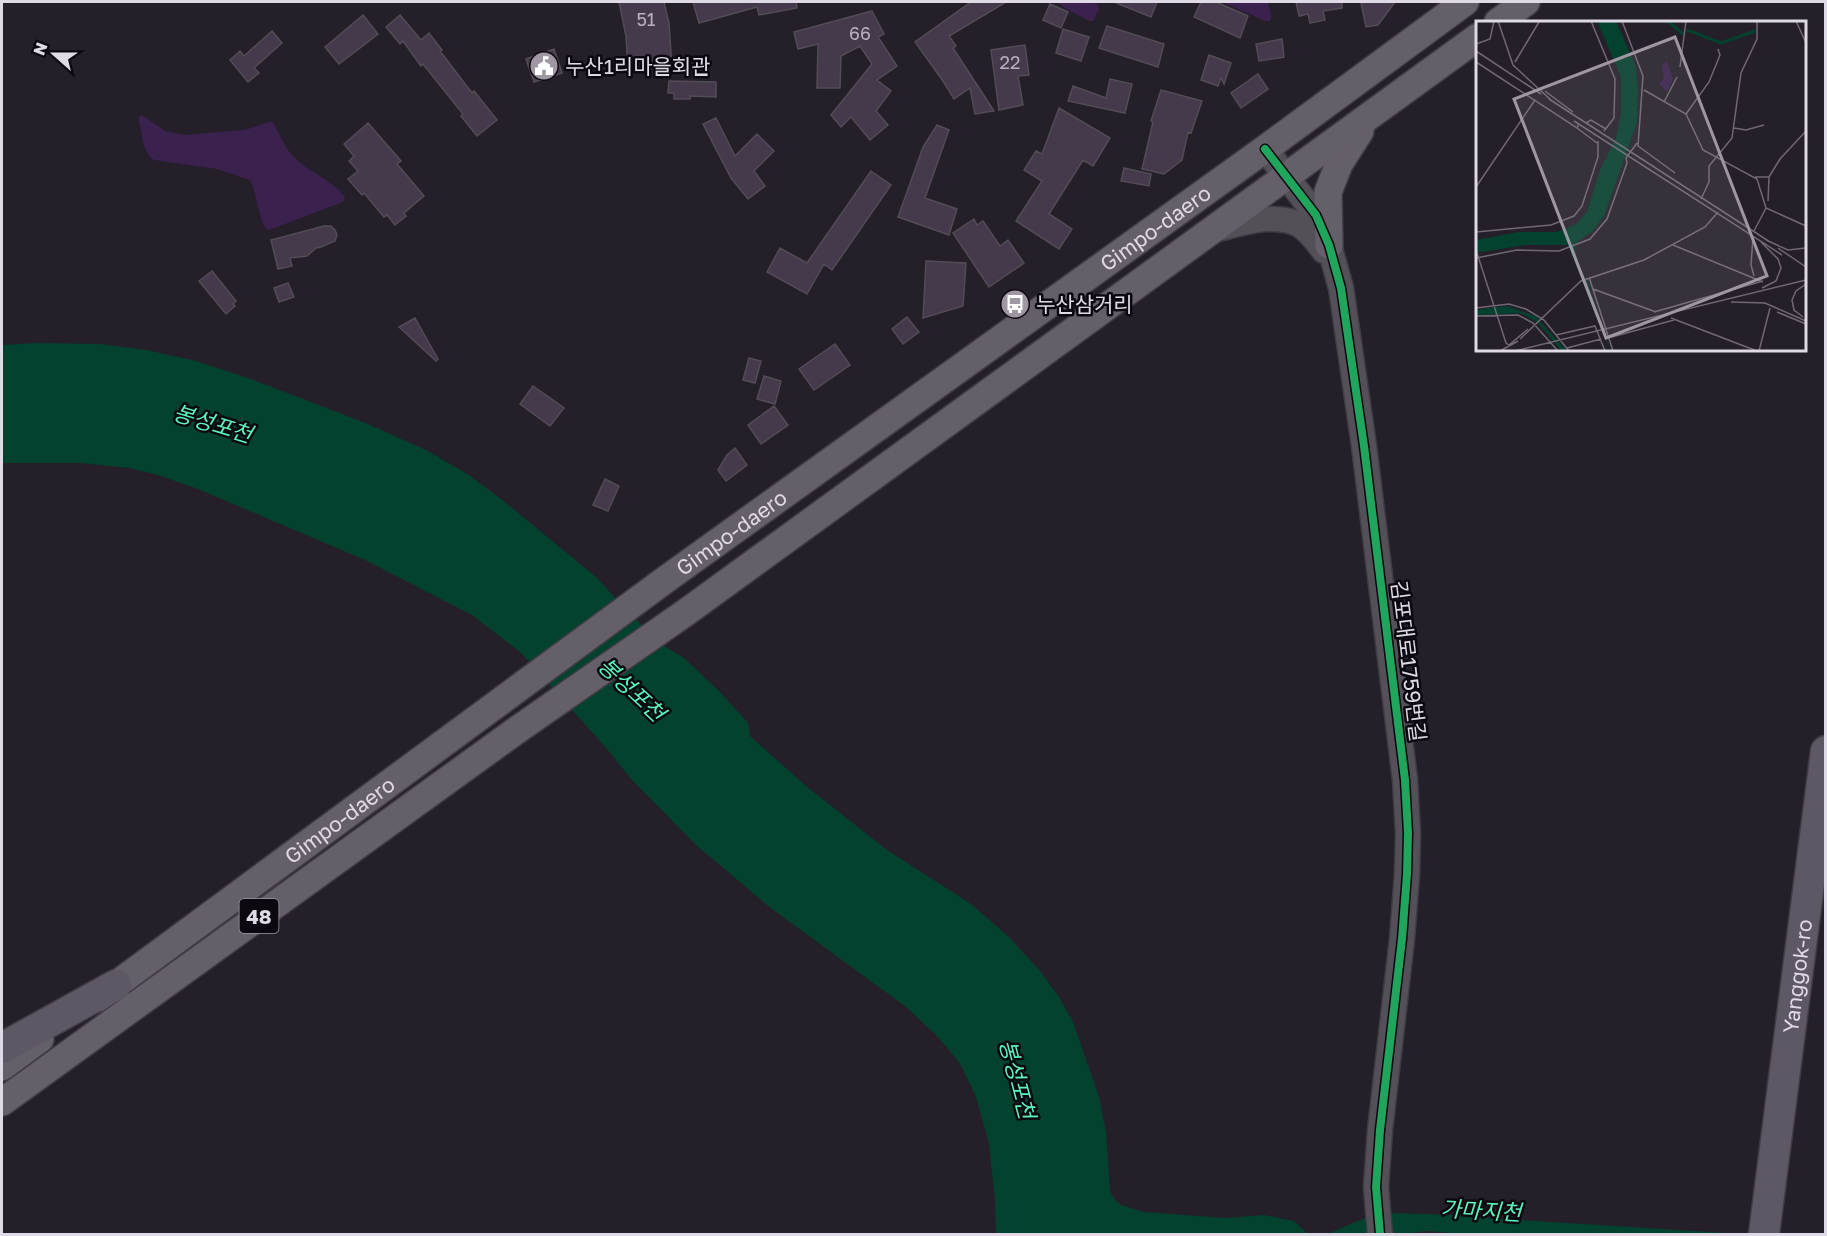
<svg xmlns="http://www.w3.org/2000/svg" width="1827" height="1236" viewBox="0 0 1827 1236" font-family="'Golos Text','Noto Sans KR',sans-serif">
<rect width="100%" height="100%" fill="#251f2a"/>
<!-- green -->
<path fill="#3b214d" d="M1057 2H1090L1098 4 1099 10 1093 21H1090L1068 10Z
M1222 2H1268L1271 17 1270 21H1265Z
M142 115 165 131 185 135 245 130 272 121C281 135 282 145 295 158 310 173 333 180 345 197L343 202 269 230 266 229C257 214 258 196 250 180L217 169 154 160C143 153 142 134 139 122V117Z"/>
<!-- water -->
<path fill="#03422f" d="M37 343 100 344 147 350 196 361 251 379 368 424 426 450 469 475 501 499 596 577 631 615 664 646 684 658 719 691 748 723 750 736 806 786 887 850 971 904 1009 937 1040 971 1059 997 1073 1022 1099 1097 1106 1132 1110 1191 1114 1199 1121 1205 1144 1212 1225 1218 1264 1215 1294 1221 1308 1234H996L995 1200 989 1143 975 1094 959 1062 938 1037 906 1007 768 906 696 845 632 780 607 749 520 652 472 615 365 560 198 489 158 475 129 468 81 463H2V345Z
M1392 1213 1459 1215 1469 1217C1561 1222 1653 1229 1745 1234H1463L1428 1231 1400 1234H1327L1370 1216Z"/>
<!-- building -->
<path fill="#453a4c" stroke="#524c56" stroke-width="1.5" d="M619 2H664L669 23 672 67 628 69 626 36Z
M693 2H796L797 8 759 15 757 7 699 23Z
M971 2H1006L949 36 956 46 953 48 994 111 975 114 970 88 954 99 943 81 915 42Z
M1114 2H1157L1151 17Z
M1201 2H1216L1248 16 1240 38 1194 17Z
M1296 2H1342V8L1323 11 1325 20 1310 23 1308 14 1299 16Z
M1368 2H1395L1378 25 1366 27 1361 3Z
M1050 4 1068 12 1061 28 1043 20Z
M872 11 884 34 878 37 897 66 877 80 891 91 876 111 888 125 870 140 851 117 841 127 831 115 872 64 860 46 841 56 840 88H817L818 44 798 49 794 32Z
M363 15 378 34 339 64 325 47Z
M400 15 421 40 429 33 442 50 440 51 472 93 474 91 497 120 477 136 461 116 463 114 423 64 421 66 403 41 400 44 386 27Z
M1107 26 1164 44 1158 67 1099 48Z
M1063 29 1089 37 1081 61 1056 53Z
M272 31 282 43 254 68 259 73 248 82 230 60 240 51 244 56Z
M1282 39 1284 57 1259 61 1256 44Z
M1025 45 1029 75 1018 76 1023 105 999 110 991 50Z
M554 49 562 73 534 82 526 59Z
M1209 55 1231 63 1224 84 1221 78 1218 86 1201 80Z
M1258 74 1268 89 1241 108 1231 93Z
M1110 79 1132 84 1125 113 1068 101 1073 86 1106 98Z
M669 81 716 82V97L690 96V99H674V93H668Z
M1161 90 1202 101 1191 133 1188 132 1182 160 1164 174 1142 169 1153 122 1151 121Z
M1059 108 1110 138 1093 166 1083 160 1049 214 1072 229 1059 249 1016 221 1042 181 1024 170 1036 151 1042 154Z
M716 118 735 156 757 134 774 151 754 171 765 186 748 199 731 178 703 124Z
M368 123 401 161 397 164 424 196 404 213 406 216 395 225 387 215 384 217 364 193 362 195 348 179 358 171 349 161 354 156 344 144Z
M937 125 949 130 925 198 957 209 949 235 898 217 923 147Z
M1124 168 1151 174 1149 186 1121 181Z
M871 171 891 185 832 270 824 264 807 294 767 272 780 248 807 263Z
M974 219 977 225 983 221 1000 246 1008 240 1024 263 989 287 953 233Z
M324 226H331L335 230 337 235 335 241 321 247 316 248 307 256 290 258 292 266 278 269 271 240Z
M926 261 966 263 963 306 923 318Z
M212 271 236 301 233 304 235 306 226 314 199 281Z
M288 283 294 297 279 302 274 288Z
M907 317 919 332 903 344 892 329Z
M415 318 438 359 436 361 399 327Z
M835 344 850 365 814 390 799 369Z
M749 358 761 361 755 383 743 380Z
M764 376 781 381 775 404 757 399Z
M533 386 564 408 550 426 520 404Z
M774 406 788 425 761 444 748 425Z
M735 448 747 465 726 481 718 470 727 455Z
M605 479 619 486 608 511 593 505Z"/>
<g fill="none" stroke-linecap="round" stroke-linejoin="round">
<!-- secondary casing -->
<g stroke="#403b44" stroke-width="27">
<path id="secondary" d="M1265 149 1316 215 1329 245 1341 288 1364 446 1405 780 1408 833 1407 874 1402 939 1380 1130 1376 1187 1380 1234
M1214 230C1240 224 1272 212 1298 224 1309 230 1317 242 1324 251"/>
</g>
<!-- primary casing -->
<g stroke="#403b44" stroke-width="30">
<g id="primary">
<path d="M1498 22 1526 2"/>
<path d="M1329 245 1328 192 1339 164 1360 131"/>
<path id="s1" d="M98 998 665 580 1265 149 1465 2"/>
<path d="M2 1067 40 1039"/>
<path d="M2 1102 517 730 685 613 1478 37"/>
</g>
</g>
<!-- highway casing -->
<g stroke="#403b44" stroke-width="33">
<g id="highway">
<path d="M2 1048 116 985"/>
<path id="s2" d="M1764 1234 1826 751"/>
</g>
</g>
<!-- secondary -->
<use href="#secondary" stroke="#545058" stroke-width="24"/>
<!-- primary -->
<use href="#primary" stroke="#655f6a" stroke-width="27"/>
<!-- highway -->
<use href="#highway" stroke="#5e5764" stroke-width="30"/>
<!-- cycleway casing -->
<g stroke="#0c0810" stroke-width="11">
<path id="cycleway" d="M1265 149 1316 215 1329 245 1341 288 1364 446 1405 780 1408 833 1407 874 1402 939 1380 1130 1376 1187 1380 1234"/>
</g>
<!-- cycleway -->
<use href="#cycleway" stroke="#20a55d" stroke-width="8"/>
</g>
<!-- icons -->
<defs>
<g id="civic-disc" transform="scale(1.5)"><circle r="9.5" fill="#9f98a4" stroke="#0c0810"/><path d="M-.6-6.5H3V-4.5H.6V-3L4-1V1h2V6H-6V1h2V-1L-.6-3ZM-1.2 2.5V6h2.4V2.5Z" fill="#fff"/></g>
<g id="bus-disc" transform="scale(1.5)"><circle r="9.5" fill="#9f98a4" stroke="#0c0810"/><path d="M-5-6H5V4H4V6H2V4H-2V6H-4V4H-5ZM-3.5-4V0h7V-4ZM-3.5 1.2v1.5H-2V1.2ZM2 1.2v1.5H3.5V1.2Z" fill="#fff"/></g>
</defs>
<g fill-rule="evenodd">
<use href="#civic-disc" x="544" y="66"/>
<use href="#bus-disc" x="1015" y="304"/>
</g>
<g text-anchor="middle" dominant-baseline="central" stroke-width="5" stroke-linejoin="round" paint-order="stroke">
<!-- number labels -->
<g font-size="18" fill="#b9b1c0">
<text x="646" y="19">51</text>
<text x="860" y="33">66</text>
<text x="1010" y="62">22</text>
</g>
<!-- shield labels -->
<rect fill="#0c0810" stroke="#a09aa6" stroke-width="1.5" x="239.5" y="899" width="39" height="34" rx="4.5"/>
<g font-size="20" font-weight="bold" fill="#e0d9e6">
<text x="259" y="916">48</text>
</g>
<!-- poi labels -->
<g font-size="21" fill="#e0d9e6" stroke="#0c0810" text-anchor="start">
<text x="565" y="66">누산1리마을회관</text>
<text x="1036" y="304">누산삼거리</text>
</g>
<!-- street labels -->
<g font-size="21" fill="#e0d9e6" stroke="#0c0810">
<text stroke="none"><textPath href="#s1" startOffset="1308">Gimpo-daero</textPath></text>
<text stroke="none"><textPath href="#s1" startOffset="786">Gimpo-daero</textPath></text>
<text transform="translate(1409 661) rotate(83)">김포대로1759번길</text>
<text stroke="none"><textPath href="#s1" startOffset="300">Gimpo-daero</textPath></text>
<text stroke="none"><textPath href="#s2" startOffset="260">Yanggok-ro</textPath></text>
</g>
<!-- water labels -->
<g font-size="22" font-style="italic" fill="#5af4bc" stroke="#0c0810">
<text transform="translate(213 423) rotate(17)">봉성포천</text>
<text transform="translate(632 689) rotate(43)">봉성포천</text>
<text transform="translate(1018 1079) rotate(75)">봉성포천</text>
<text transform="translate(1481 1210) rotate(3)">가마지천</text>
</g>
</g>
<!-- overview -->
<g transform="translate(1476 21)">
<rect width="330" height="330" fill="#251f2a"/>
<path d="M191 40 197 58 191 71 183 62 188 58 186 44Z" fill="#3b214d"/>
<path d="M121 0H140L160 46 162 68 161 101 128 195 117 210 98 223 104 251 111 259 134 330 92 224H49L0 232V219L43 211H81L100 203 111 191 124 149 140 117 145 92V56ZM31 285 59 295 91 330H86L61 301 44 292 0 294V289Z" fill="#03422f"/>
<path fill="none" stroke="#03422f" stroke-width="3" d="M192 0 207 13M211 9 245 22 279 10"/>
<path fill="none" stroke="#706975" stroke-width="1.5" d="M22 0 37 44 76 80M115 0 139 58 138 97 128 110M146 0 167 55 162 125 199 152M320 0 330 22M0 23 14 18 18 0M0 30 65 73M0 41 101 107 103 103M39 41 63 1M204 46 210 0M168 69 210 93 227 129 281 158 290 187 278 210M69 70 97 91M73 78 294 221M188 81 201 56M210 93 233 61 244 34 242 28M98 100 306 234M110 102 115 99 130 108M101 107 121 122M258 107 270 109 288 104M279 156H293L304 138 330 110M0 166 59 79M225 178 233 161V145L256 117 265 52 281 18V0M292 180 293 156M290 187 330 205M0 211 75 204 98 195 106 185 122 136V120M277 216 275 244 278 255M290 219 312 229 330 227M285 221 302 238 305 247 300 260 286 267M197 224 287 261M302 227 330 246M0 229 30 322 33 324 52 308M0 237 41 229 83 230 114 218 131 198 151 142 150 137 161 122M113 256 137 330M117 268 180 291M255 281 289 282 330 300M0 287 33 283 50 288 68 299 93 330M178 291 287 260M301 291 330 303M0 295 42 294 57 302 82 330M327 296 318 289 316 279 320 270 330 263M195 297 281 330M80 314 119 305 129 330M132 317 198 299M44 318 105 260 168 239 229 206 242 191M91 327 125 318M24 330 42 320M39 330 330 259M283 330 294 287"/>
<path fill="#9f98a4" fill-opacity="0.15" stroke="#9f98a4" stroke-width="3" d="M199 16 291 255 130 317 38 78Z"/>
<rect width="330" height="330" fill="none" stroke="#e0d9e6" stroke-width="3"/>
</g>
<!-- border -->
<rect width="1827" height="1236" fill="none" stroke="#e0d9e6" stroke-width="6"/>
<!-- north arrow -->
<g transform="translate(54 54) rotate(291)" stroke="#0c0810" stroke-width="4.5" paint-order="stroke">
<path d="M0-4.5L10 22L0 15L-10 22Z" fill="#e0d9e6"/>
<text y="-9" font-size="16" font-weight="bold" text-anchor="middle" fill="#e0d9e6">N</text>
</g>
</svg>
